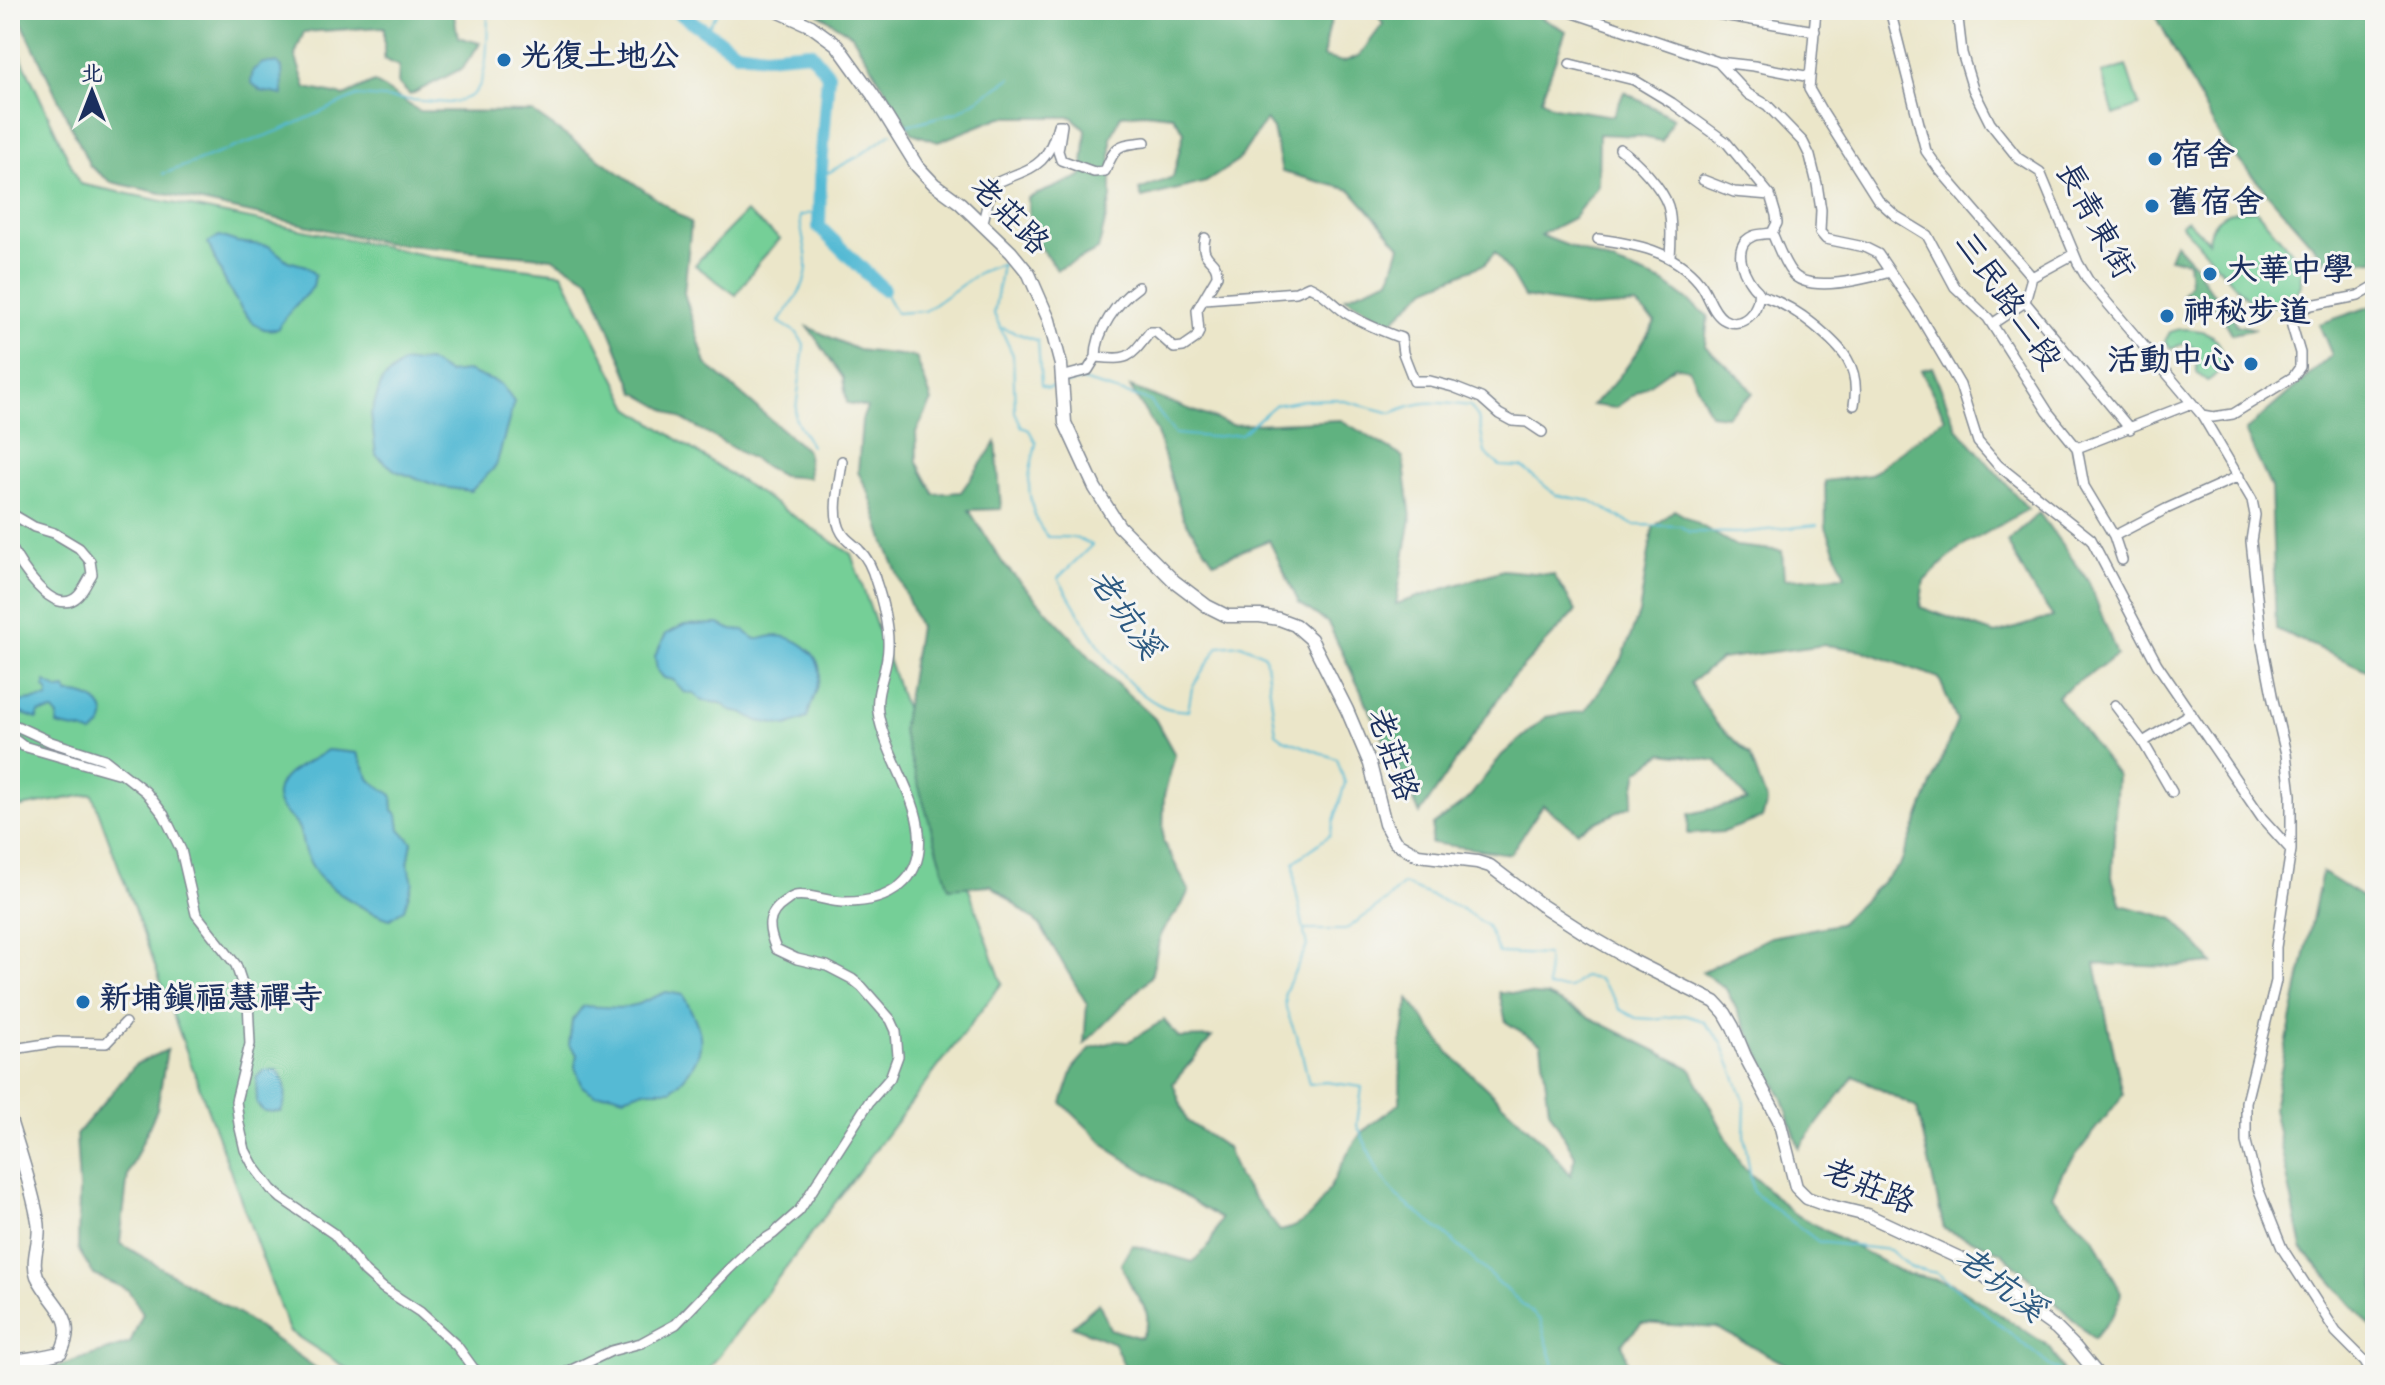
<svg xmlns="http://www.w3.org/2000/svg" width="2385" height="1385" viewBox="0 0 2385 1385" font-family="Dekko,'LXGW WenKai TC',sans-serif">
<rect width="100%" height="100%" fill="#f6f6f2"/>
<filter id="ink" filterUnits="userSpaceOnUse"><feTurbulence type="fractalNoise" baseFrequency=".0125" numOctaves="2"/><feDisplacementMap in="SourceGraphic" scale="16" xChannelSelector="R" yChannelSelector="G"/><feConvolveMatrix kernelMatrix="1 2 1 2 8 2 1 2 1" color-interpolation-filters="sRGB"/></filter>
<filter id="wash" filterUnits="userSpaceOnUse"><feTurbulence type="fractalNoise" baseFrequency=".006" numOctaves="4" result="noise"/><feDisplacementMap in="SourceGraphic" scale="32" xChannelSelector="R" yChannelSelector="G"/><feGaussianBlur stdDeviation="1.8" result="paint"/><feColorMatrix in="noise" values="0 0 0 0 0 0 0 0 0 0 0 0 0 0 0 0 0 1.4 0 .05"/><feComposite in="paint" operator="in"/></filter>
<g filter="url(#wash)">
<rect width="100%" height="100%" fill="#ebe6c9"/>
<!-- green -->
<path fill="#75cf97" stroke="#487f7a" stroke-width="2" d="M10 33 80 184 439 258 562 273 630 408 851 554 1002 983 704 1375H357L289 1331 92 794 10 809Z
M2126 66 2139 106 2114 115 2102 74Z
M2242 210H2256L2301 263V285L2293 301 2280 306H2264L2267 312 2262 316 2181 224 2187 220 2208 241C2210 221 2223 212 2242 210Z
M746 212 780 239 759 262 736 295 695 265 700 259Z
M2180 329C2189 329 2198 329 2207 333 2228 344 2229 370 2207 381L2197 372 2196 350 2187 342 2171 349 2165 341 2170 332Z"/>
<!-- forest -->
<path fill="#60b280" stroke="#3e706f" stroke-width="2" d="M16 10H453L458 37 480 43 463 68 410 95 398 83 399 66 384 59V27L304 32 295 55 306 88 344 96 374 82 419 111 532 112 691 223 684 293 706 364 807 451 809 478 782 476 635 392 589 279 552 258 386 243 111 182 90 166Z
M820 10H1335L1329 28 1323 57 1343 62 1359 56 1383 24 1375 10H1527L1566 31 1541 99 1554 107 1613 116 1624 92 1673 118 1662 141 1638 136 1599 134 1598 186 1573 218 1540 235 1665 283 1708 316 1705 346 1742 379 1753 393 1726 416 1710 414 1689 369 1675 366 1615 408 1592 405C1619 381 1637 354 1655 322L1636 305 1592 308 1524 297 1512 276 1495 252 1485 264 1427 288 1390 323 1345 297 1390 279 1400 246 1351 190 1282 172 1273 129 1266 120 1238 161 1206 182 1142 198 1139 190 1173 177 1184 132 1173 116 1144 113 1121 115 1111 138V198L1098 250 1057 270 1029 231 1028 198 1082 176 1086 130 1072 117H1001L938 142 912 133 852 35 819 14Z
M2153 10H2375V260L2329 264 2222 141Z
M2175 243 2195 265 2209 289 2229 309 2237 325 2256 329 2232 334C2226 321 2217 312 2211 298L2182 295 2190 283 2188 261 2169 258Z
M2375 305V674L2276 629 2271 488 2245 431 2332 355 2319 324Z
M808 327 858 350 916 357 932 401 916 432 917 462 934 494 961 492 996 442 1001 509 969 510 1004 565 1107 675 1155 719 1175 755 1164 796 1163 841 1189 890 1182 905 1161 933 1151 977 1084 1044 1087 1004 1040 925 991 885 949 888 902 730 919 627 885 543 869 493 858 472 862 420 867 407 847 403 843 378Z
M1932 367 1957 428 2028 509 1958 549 1924 581 1920 607 1995 634 2053 617 2030 584 2007 542 2039 513 2089 582 2117 655 2057 696 2117 775 2112 877 2121 905 2174 919 2213 963 2170 967 2095 964 2123 1095 2062 1173 2052 1196 2095 1239 2121 1293 2116 1311 2094 1339 2001 1252 1944 1229 1917 1108 1854 1076 1799 1148 1783 1099 1726 989 1702 972 1770 937 1839 924 1900 865 1957 721 1939 678 1861 650 1825 645 1721 659 1690 683 1716 723 1750 755 1767 802 1762 818 1723 832 1688 834 1689 814 1747 801 1717 761 1663 753 1638 771 1631 806 1577 831 1543 805 1510 854 1431 843 1433 825 1468 799 1502 755 1546 717 1585 711 1622 659 1639 613 1653 528 1674 510 1736 546 1782 551 1784 579 1845 576 1826 527 1825 481 1870 475 1945 418 1921 370Z
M1130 387 1231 425 1341 420 1403 457 1411 518 1396 604 1503 570 1554 575 1576 611 1513 677 1420 814 1328 623 1299 603 1269 540 1214 562 1183 517 1156 430Z
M2322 872 2375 905V1331L2302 1248 2273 1108Z
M1499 992 1547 996 1690 1068 1741 1165 1793 1213 1903 1273 1951 1283 2050 1347 2065 1375H1806L1717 1328 1642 1323 1622 1343 1631 1375H1128L1114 1343 1072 1326 1099 1303 1110 1329 1141 1338C1154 1315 1145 1309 1133 1289 1128 1281 1125 1272 1121 1264L1132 1245 1193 1262 1209 1246 1221 1219 1112 1151 1062 1103 1074 1067 1091 1048 1117 1041 1128 1042 1164 1020 1179 1038 1212 1037 1173 1083 1187 1121 1227 1148 1238 1177 1280 1231C1325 1223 1333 1171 1357 1139 1367 1125 1386 1114 1400 1103L1401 1044 1409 999 1448 1052 1545 1144 1571 1175 1575 1156 1549 1110 1541 1044 1506 1022Z
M167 1050 157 1109 128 1174 120 1243 243 1317 326 1375H10L37 1373 130 1343 143 1313 128 1290 94 1275 78 1249 79 1188 76 1135 136 1064Z"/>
<!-- water -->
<path fill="#55bad4" stroke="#387499" stroke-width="2" d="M263 63H277L282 68 283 95 261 91 251 82 253 70Z
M219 236 237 242 269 246 288 261 306 266 315 275 313 287 292 309 277 329C273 329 268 330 264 329 241 322 217 265 208 243Z
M428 361 448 373 467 371 501 384 514 402 496 466 471 491 441 487 396 471 376 455 371 414 382 381 402 363Z
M719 624 732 630 745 631C759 645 758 637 774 636 794 635 820 652 820 674 820 685 810 706 807 718L787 726 758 721 742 712H733L721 703 702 701 694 694 684 692 673 680 664 678 657 670 655 656 666 634 684 625Z
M46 682 59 690 66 689 68 694C95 692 120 715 92 734 81 728 69 729 57 725L58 717 53 711 39 713 37 719 18 712V702L48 698V690L44 688Z
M327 750 357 753 370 780 392 795 393 810 398 815 400 829 412 842 408 864 413 882 404 909 390 919C369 913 331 891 317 874 313 868 308 859 305 852 302 845 302 836 299 829 293 815 275 811 277 793 280 770 311 763 327 750Z
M666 992 683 995C689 1007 699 1023 700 1036 703 1057 686 1077 671 1090H644L624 1097 610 1093 596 1095 583 1087 575 1067 577 1054 569 1045 572 1021 583 1006 622 1008 638 1004Z
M264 1070H277C287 1081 288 1098 281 1112H264L257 1104 256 1078Z"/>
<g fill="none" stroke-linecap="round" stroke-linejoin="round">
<!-- stream -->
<path stroke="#55bad4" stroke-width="2" d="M705 32 719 10
M900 127 958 112 1011 78
M163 174 281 130 357 96 449 103C457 101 465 100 472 95 490 82 487 32 488 10
M820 177 859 156 892 133
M883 289 896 313 925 311 980 272 1002 264 994 314 1013 355 1015 412 1022 427 1029 430 1036 443C1034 455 1029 469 1029 482 1029 499 1035 525 1048 537 1065 537 1078 536 1092 545L1058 578C1084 620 1116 686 1164 707 1171 710 1180 710 1188 711L1192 688 1219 646 1241 644 1265 655 1276 733 1284 739 1337 759 1345 783 1330 835 1294 862 1295 886 1304 930H1345L1386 901 1403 884 1462 909 1487 926 1499 953 1547 955 1548 988H1570L1583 977 1599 979 1614 998 1619 1009 1636 1018 1653 1019 1685 1015 1703 1021 1721 1041 1745 1102 1744 1135 1753 1192 1819 1242 1890 1250 1910 1268 1937 1273 2050 1366 2065 1375
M1003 328 1038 341 1041 385 1048 388 1056 386
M1066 384 1079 380 1150 401 1175 434 1211 437 1241 434 1275 405 1303 400 1336 399 1392 413C1422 399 1438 402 1470 406L1478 417 1485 453 1500 466 1522 467 1556 495 1591 501 1633 525 1680 526 1689 532 1739 533 1817 525
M811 446 795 418 804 345 797 333 779 322C797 296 813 281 805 247 803 236 800 227 800 216L819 211
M1304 932 1307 946 1285 992 1286 1009 1301 1049 1309 1084 1326 1082 1362 1087 1357 1125 1379 1173 1397 1197 1444 1233 1540 1320 1557 1375"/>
<!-- river -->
<path stroke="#55bad4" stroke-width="14" d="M675 10 736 52 765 56 810 52 828 74 820 182 819 227 883 289"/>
</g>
</g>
<g filter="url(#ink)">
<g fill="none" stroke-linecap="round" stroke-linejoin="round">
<!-- street casing -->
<g stroke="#838a94" stroke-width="12">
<path id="street" d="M1565 10 1718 62 1754 66 1810 77
M1694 10 1815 31
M1816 10 1809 89 1821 110 1878 200 1896 216 1927 235 1955 287 1988 318 2048 412 2077 448 2084 486 2114 536 2122 560
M1890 10 1926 151 1939 169 2032 277
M1957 10 1962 53 1973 89 1990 123 2018 158 2040 172 2078 263 2088 280 2202 415 2252 500 2255 515 2251 541 2262 643 2273 700 2286 754 2291 795V850L2276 947V981L2246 1102V1142L2258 1188 2282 1248 2336 1332 2365 1361 2373 1375
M1718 62 1748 94 1767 105 1803 142 1810 156 1817 184 1821 210 1820 232 1826 239 1864 247 1878 254 1916 310 1960 385 1978 442 1998 465 2091 539 2157 664 2262 818 2291 850
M1570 64 1634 80 1672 103 1726 142 1770 195 1776 215 1777 223 1772 233C1767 234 1758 234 1753 236 1729 246 1745 280 1758 291 1761 310 1742 331 1723 319 1711 311 1708 292 1699 282 1674 251 1635 244 1598 239
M1620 149C1636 160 1662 187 1668 206 1672 219 1671 243 1670 257
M1703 180 1734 192 1770 195
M982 226 992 185C1030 166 1046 172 1058 125H1062L1058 151 1061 160 1094 172 1105 171C1116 145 1117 145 1145 142
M1772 233C1778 246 1783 262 1792 273 1808 294 1869 278 1890 272
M1759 295C1781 301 1797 311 1814 325 1842 348 1861 366 1854 405
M1204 299 1296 292 1309 286C1324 292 1333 304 1346 313 1364 324 1382 331 1401 338L1403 353 1414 381H1430L1453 387 1481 398 1499 414 1512 421 1527 422 1542 432
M2025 302 2032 277 2074 254
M1992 324 2025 302 2130 429
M1096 357C1096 330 1117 302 1138 287
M1061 377 1088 370 1096 357C1130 360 1129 359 1150 332H1156L1174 348 1183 347 1196 338 1199 332 1197 310 1217 276C1218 257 1199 262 1205 238
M2202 415 2213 417 2233 414 2293 377 2300 367V353L2292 326 2299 311 2311 305 2358 296 2375 286
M2077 448 2192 403
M10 511 12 514 34 527 54 533 79 548 90 561 92 574C88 580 84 590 78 596 53 620 19 563 10 545
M2114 536 2166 509 2239 476
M2115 705 2143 742 2172 792
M10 723 51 742 104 759 146 792 164 815 181 850 196 914 236 965 248 1001 250 1044 236 1101 239 1124 245 1150 253 1165 271 1189 281 1198 334 1234 365 1272 383 1288 420 1312 457 1346 473 1368 482 1375
M10 736 23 746 117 773
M2143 742 2191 713
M10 1047 20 1048 58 1042 106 1043 125 1023
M561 1375 611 1351 641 1343 676 1324 729 1269 752 1247 773 1234 799 1211 869 1102 890 1078 898 1056 896 1031 891 1020 862 987 852 979 827 966 797 959 776 949C768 930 765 915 785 902 788 900 791 897 795 896 807 893 830 902 843 902 889 903 924 881 919 832 916 794 884 752 878 712 875 689 888 670 888 647 889 629 882 599 876 582 873 571 868 558 859 550 854 544 846 540 842 533 830 513 840 483 842 461"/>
</g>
<!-- secondary casing -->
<g stroke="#838a94" stroke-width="15">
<path id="secondary" d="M775 10 811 26 837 45 873 95 917 166 934 184 960 203 1011 252 1029 274 1049 320 1061 365 1065 423 1095 488 1119 526 1174 581 1207 606 1227 616H1260L1279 619 1295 625 1311 639 1347 710 1370 764 1385 824 1395 842 1418 855 1477 862 1490 866 1541 905 1586 934 1633 961 1715 1002 1725 1013 1733 1027 1745 1056 1779 1120 1796 1187 1807 1198 1826 1205 1867 1215 1968 1262 1997 1286 2056 1328 2075 1347 2098 1375
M10 1120C20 1153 32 1187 38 1221 42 1240 30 1258 37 1276 51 1306 79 1316 61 1352 44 1358 27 1358 10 1362"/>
</g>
<!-- street -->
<use href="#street" stroke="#fff" stroke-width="9"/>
<!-- secondary -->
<use href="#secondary" stroke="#fff" stroke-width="12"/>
</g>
</g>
<!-- markers -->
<g fill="#1f6fb2" stroke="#f6f6f2" stroke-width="3">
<circle cx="504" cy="60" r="8"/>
<circle cx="2155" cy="159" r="8"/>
<circle cx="2152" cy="206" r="8"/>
<circle cx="2210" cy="274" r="8"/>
<circle cx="2167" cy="316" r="8"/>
<circle cx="2251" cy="364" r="8"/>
<circle cx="83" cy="1002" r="8"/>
</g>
<g text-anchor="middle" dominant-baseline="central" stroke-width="6" stroke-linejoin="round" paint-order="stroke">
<!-- poi labels -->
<g font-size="32" font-weight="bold" fill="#1b2f5e" stroke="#f6f6f2" text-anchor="start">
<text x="520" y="60">光復土地公</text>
<text x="2171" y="159">宿舍</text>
<text x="2168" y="206">舊宿舍</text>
<text x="2226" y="274">大華中學</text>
<text x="2183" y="316">神秘步道</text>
<text x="2235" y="364" text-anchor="end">活動中心</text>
<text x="99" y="1002">新埔鎮福慧禪寺</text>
</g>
<!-- street labels -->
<g font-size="32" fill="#1b2f5e" stroke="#f6f6f2">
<text transform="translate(1007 218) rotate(45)">老莊路</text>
<text transform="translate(2092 222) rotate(61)">長青東街</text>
<text transform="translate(2005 303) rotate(55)">三民路二段</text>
<text transform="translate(1389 756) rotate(71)">老莊路</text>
<text transform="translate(1868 1190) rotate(22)">老莊路</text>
</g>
<!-- water labels -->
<g font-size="34" font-style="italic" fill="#2c5981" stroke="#f6f6f2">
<text transform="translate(1122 616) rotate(55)">老坑溪</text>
<text transform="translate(1998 1287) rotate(37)">老坑溪</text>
</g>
</g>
<!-- margin -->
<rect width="2385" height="1385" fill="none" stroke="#f6f6f2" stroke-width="40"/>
<!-- north arrow -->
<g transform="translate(92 92)" stroke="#f6f6f2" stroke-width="6" paint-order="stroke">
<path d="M0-6L14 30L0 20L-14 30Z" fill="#1b2f5e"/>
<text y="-12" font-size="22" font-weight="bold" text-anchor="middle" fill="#1b2f5e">北</text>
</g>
</svg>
